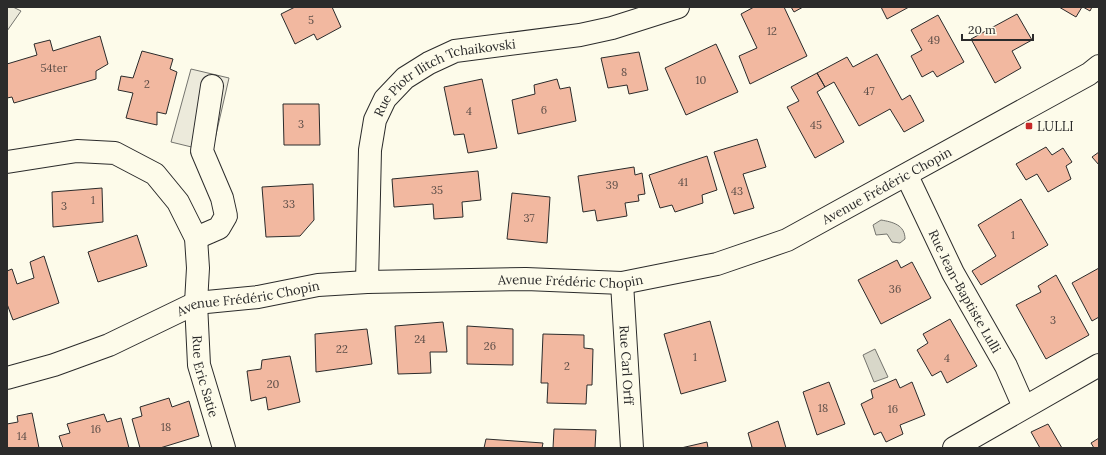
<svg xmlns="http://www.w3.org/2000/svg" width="1106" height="455" viewBox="0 0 1106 455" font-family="Lora,serif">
<rect width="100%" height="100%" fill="#fdfbea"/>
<!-- parking -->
<path fill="#eceadb" stroke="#74746e" d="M7 7H13L21 11 7 31Z
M191 69 229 78 212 152 171 142Z"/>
<!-- water -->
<path fill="#d8d7c9" stroke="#74746e" d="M881 220C893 222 905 225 905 239L900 243 892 242 887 234 876 235 873 225Z
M875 349 888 377 874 382 863 355Z"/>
<!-- building -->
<path fill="#f2b8a0" stroke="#2b2b2b" d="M295 7H332L341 27 317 40 314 34 295 44 281 14Z
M754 7H784L807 56 750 84 739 56 757 48 741 14Z
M791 7H803L794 12Z
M881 7H909L887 19Z
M1059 7H1082L1076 17Z
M1083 7H1092L1090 11Z
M1017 14 1032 40 1012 51 1021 68 995 83 971 39Z
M938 15 964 62 937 77 933 71 922 77 911 56 922 50 911 30Z
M100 36 108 64 96 71V79L14 103 12 97 7 98V64L37 55 34 44 50 40 53 51Z
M716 44 738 92 686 115 665 68Z
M142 51 173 59 170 69 177 72 166 114 157 112V125L126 118 133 93 118 90 121 76 133 78Z
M639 52 648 90 629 94 627 85 608 88 601 58Z
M877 54 902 100 910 95 924 121 904 132 890 109 859 126 834 82 825 87 817 73 847 57 853 67Z
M817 73 825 87 817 92 844 142 815 158 787 107 799 101 791 87Z
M482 79 497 148 468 153 464 134 454 135 444 87Z
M557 79 560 89 570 87 576 121 518 134 512 100 535 94 534 85Z
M283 104H319L320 145H284Z
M757 139 766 167 743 174 754 208 734 214 714 152Z
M1046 147 1052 155 1063 148 1072 162 1066 166 1071 179 1048 192 1037 174 1026 180 1016 164Z
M1099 152V165L1092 157Z
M707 156 717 190 702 195 703 203 675 212 672 205 660 208 649 175Z
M634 167 635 175 642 173 645 194 638 195 639 201 625 203 627 216 597 221 595 210 583 212 578 176Z
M478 171 481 200 462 202 463 217 434 219 433 204 394 207 392 179Z
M313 184 314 220 300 236 266 237 262 187Z
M102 188 103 222 53 227 52 192Z
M512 193 550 197 547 243 507 239Z
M1021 199 1048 245 981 285 972 271 996 256 978 225Z
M137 235 147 266 98 282 88 252Z
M44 256 59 303 13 320 7 304V271L12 269 17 284 34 278 30 262Z
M897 260 901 268 912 262 931 298 881 324 858 280Z
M1099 268V317L1092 321 1072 283Z
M1056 275 1089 335 1046 359 1016 305 1041 292 1038 286Z
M950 319 977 366 947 383 941 371 932 376 917 350 928 343 923 334Z
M710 321 726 381 681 394 664 334Z
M443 322 447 352H430L431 373 398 374 395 326Z
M467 326 513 329V365L467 364Z
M367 329 372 364 316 372 315 334Z
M543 334 584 335V348L593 349 592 385H587L586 404 547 403 548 383H541Z
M290 356 300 402 268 410 266 397 251 401 247 371 261 369 262 360Z
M896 379 900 388 912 382 925 415 900 425 903 434 886 442 881 432 874 435 861 404 873 398 871 390Z
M829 382 845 424 817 435 803 392Z
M169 398 172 407 189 401 199 436 160 448H140L132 419 142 416 140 407Z
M32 413 39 448H7V424L18 422 17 416Z
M104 414 107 422 121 418 129 448H63L59 436 70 433 67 424Z
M778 421 786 448H749L752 447 748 433Z
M1048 424 1062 448H1040L1031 432Z
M554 429 596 430 595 448H553Z
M1099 438V448H1094L1091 443Z
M486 439 543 443 542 448H484Z
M707 442 708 448H681Z"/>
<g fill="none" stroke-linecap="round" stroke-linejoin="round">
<!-- minor casing -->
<g stroke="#2b2b2b" stroke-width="24">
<g id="minor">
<path id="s1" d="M7 162 77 151 115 153 155 174 178 202 196 238 198 268 196 303 199 365 224 448"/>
<path id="s2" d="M907 176 953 273 1006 366 1024 407"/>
<path d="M196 238 219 228 226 216 222 198 202 151 212 86"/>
<path id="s3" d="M367 282 370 150 375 120 385 99 405 78 429 63 455 51 580 35 612 28 678 7"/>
<path id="s4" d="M622 283 632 448"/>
<path id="s5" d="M7 378 54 365 109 345 196 303 258 297 318 285 367 282 526 279 622 283 717 264 787 240 1089 74 1099 66"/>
<path d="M954 448 1099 365"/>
</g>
</g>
<!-- minor -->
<use href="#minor" stroke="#fdfbea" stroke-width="22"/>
</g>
<!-- markers -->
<rect fill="#c62828" stroke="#fdfbea" stroke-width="1.5" x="1025" y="122" width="8" height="8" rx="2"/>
<g text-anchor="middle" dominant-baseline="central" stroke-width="3" stroke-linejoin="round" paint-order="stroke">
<!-- number labels -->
<g font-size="11" fill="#5d4e48">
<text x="311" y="20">5</text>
<text x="772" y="31">12</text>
<text x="934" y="40">49</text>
<text x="54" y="68">54ter</text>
<text x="624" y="72">8</text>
<text x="701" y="80">10</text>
<text x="147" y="84">2</text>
<text x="869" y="91">47</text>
<text x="544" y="110">6</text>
<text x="469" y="111">4</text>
<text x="301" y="124">3</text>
<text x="816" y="125">45</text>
<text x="683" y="182">41</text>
<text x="612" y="185">39</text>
<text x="437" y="190">35</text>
<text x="737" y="191">43</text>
<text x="93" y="200">1</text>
<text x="289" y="204">33</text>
<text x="64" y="206">3</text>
<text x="529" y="218">37</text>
<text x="1013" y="235">1</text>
<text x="895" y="289">36</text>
<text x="1053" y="320">3</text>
<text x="420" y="339">24</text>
<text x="490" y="346">26</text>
<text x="342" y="349">22</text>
<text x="695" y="357">1</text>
<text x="947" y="358">4</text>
<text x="567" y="366">2</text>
<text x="273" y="384">20</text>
<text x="823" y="408">18</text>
<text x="893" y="409">16</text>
<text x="166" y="427">18</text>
<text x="96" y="429">16</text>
<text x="22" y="436">14</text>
</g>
<!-- street labels -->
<g font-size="13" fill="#2b2b2b" stroke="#fdfbea">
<text stroke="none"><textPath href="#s3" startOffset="250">Rue Piotr Ilitch Tchaikovski</textPath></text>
<text stroke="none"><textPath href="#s5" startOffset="916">Avenue Frédéric Chopin</textPath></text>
<text stroke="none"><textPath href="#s5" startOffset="580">Avenue Frédéric Chopin</textPath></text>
<text stroke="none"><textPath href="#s2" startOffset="129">Rue Jean-Baptiste Lulli</textPath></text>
<text stroke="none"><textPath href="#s5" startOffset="256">Avenue Frédéric Chopin</textPath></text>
<text stroke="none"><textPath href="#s4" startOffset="82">Rue Carl Orff</textPath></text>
<text stroke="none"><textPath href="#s1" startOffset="370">Rue Eric Satie</textPath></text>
</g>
<!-- poi labels -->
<g font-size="13" fill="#2b2b2b" stroke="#fdfbea" text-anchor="start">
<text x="1037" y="126">LULLI</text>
</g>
</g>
<!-- border -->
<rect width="1106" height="455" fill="none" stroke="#2b2b2b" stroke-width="16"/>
<!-- scale -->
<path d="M962 34v6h71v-6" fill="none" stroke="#2b2b2b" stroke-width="2"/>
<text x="968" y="34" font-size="12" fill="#2b2b2b" stroke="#fdfbea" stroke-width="3" paint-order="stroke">20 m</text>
</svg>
